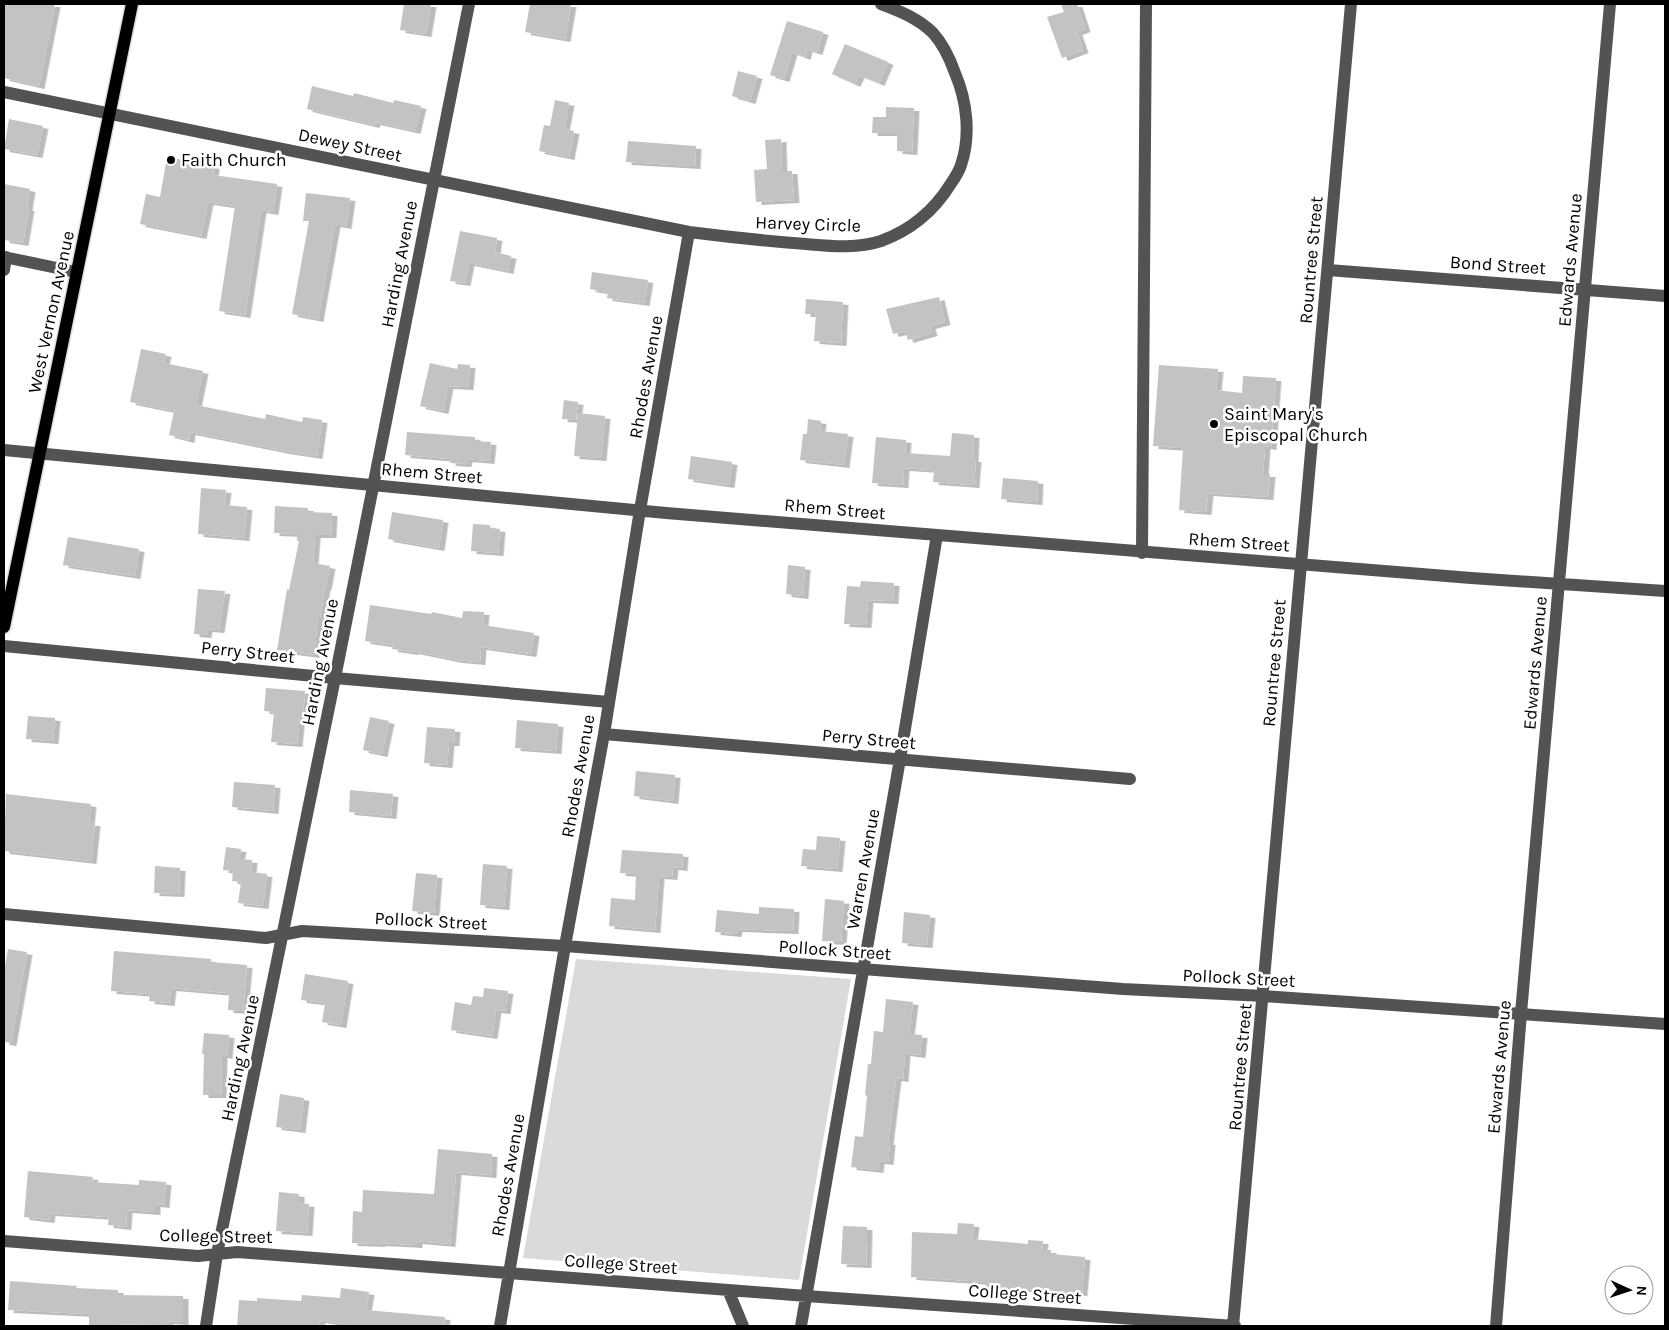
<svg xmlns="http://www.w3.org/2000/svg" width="1669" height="1330" viewBox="0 0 1669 1330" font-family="Karla,sans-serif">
<defs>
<filter id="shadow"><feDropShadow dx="5.5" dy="3" stdDeviation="0" flood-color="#0004"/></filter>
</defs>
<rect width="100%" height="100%" fill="#fff"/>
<!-- green -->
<path fill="#dadada" d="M576 959 851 979 799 1280 523 1258Z"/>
<!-- building -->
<path fill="#c3c3c3" filter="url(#shadow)" d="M4 4H55L39 86 4 78Z
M404 4H431L426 34 400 30Z
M530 4H571L565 39 525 32Z
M1061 4H1077L1085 29 1077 32 1083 50 1062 58 1047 17 1064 12Z
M787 21 823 32 817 52 807 49 805 57 792 52 784 79 770 75Z
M845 44 888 62 879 83 859 75 855 84 832 74Z
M738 71 757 76 750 101 732 96Z
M312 86 353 96 354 93 393 103 394 100 421 106 415 131 375 122 374 125 307 109Z
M555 100 569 103 564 129 574 131 569 157 539 151 544 125 550 126Z
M886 107 914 108 912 152 897 151V133H872L873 117H886Z
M9 119 43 126 37 155 4 149Z
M781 139 782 171H792L794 200 756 202 754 170 767 169 765 140Z
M628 141 696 146 695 166 626 162Z
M167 157 214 166 213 175 277 184 273 212 261 210 245 315 219 311 235 206 208 202 201 236 140 224 146 194 160 197Z
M4 184 30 189 27 208H29L23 243 4 240Z
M306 193 350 198 346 226 335 224 318 319 292 314 309 221H303Z
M460 231 497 238 495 252 511 256 508 271 469 263 465 283 450 281Z
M592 272 648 280 644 303 607 298 608 292 590 289Z
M939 297 945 322 930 326 932 333 908 340 905 331 893 334 886 309Z
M806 299 843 302 841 343 814 341 816 314H805Z
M141 349 166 354 164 363 203 371 196 405 265 419 266 414 302 422 303 417 322 420 317 456 284 451 190 432 189 440 169 435 174 411 130 402Z
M430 363 457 369 458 364 470 365 468 387 448 386 443 411 420 406Z
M1159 365 1218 369 1216 390 1242 393 1243 376 1276 378 1271 447 1265 446 1263 474H1270L1268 497 1208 493 1206 512 1179 510 1183 448 1153 446Z
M564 400 578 402 576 420 562 419Z
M578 413 605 416 601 458 574 456Z
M808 419 821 421 820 431 848 434 844 465 800 460 803 434H807Z
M407 432 475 437V441L491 442 489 461 467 459 466 464 450 463 451 459 405 455Z
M952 433 974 435 973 459H976L974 485 933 482 934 470 904 468 903 485 872 483 876 437 906 440 905 453 950 456Z
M691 456 732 462 729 485 688 479Z
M1003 478 1038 481 1037 502 1001 499Z
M201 488 226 490 224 505 247 507 244 538 198 534Z
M275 506 308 508V512L332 513 331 535H315L313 563 330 566 326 587H325L320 618H318L314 655 277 650 287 589 289 590 299 541H297V534L274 533Z
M392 512 443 520 439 548 388 539Z
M473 524 490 525V528L500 529 498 553 471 551Z
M68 537 139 549 135 576 63 565Z
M788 565 805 567 803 596 786 594Z
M861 581 894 583 893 601 868 600 866 625 844 624 847 586 860 587Z
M198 589 225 591 219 630 207 629 206 635 194 634Z
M370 605 431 614 432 612 462 618 463 611 484 612 483 625 534 633 531 654 481 647 480 662 457 660 413 651V652L392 649 393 645 365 641Z
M266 688 305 691 303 714H300L297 744 271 742 274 712 264 711Z
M28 716 55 718 53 741 26 739Z
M370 717 389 721 382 754 363 750Z
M517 720 558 724 556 751 515 748Z
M427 727 455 729 454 743H449L447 765 424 763Z
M636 771 675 775 673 801 634 796Z
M234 782 275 785 273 811 232 807Z
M350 790 393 794 391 816 349 812Z
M6 794 91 804 89 823H95L91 861 4 851Z
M817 836 840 838 837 869 801 866 803 849 816 850Z
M226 847 241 849 239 859 252 860 251 872 267 874 263 906 238 903 241 882 232 881 233 871 223 870Z
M622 850 683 854 682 868 673 867 672 877 659 876 655 930 609 926 611 898 635 900 636 874 620 873Z
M483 864 507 866 504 907 480 905Z
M155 866 180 868 179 894 154 893Z
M416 873 437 875 434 913 412 911Z
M825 899 844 901 841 942 822 941Z
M759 907 794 909 793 931 737 929 736 934 715 932 717 910 759 914Z
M904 912 930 915 927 945 902 943Z
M8 949 27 952 11 1043 4 1042V971Z
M114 951 211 959V962L247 965 243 1011 228 1010 229 993 171 988 169 1003 149 1001 150 994 111 991Z
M305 974 348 981 341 1025 322 1022 325 1003 301 1000Z
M484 988 508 991 505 1011 496 1010 492 1036 451 1030 455 1002 471 1005 473 996 483 997Z
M886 999 913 1002 909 1034 922 1035 920 1055 905 1053 903 1079 896 1078 888 1142H890L888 1162 879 1161 878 1170 851 1167 855 1136 863 1137 867 1096 865 1095 868 1064H871L874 1031 883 1032Z
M204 1033 229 1035 227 1056 222 1055 221 1095H203L204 1054H202Z
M280 1094 304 1098 300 1130 276 1127Z
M438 1149 492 1154 491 1175 456 1172 450 1244 417 1241V1245L380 1243V1244L352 1243 353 1211 362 1212 363 1190 434 1194Z
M28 1171 93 1177 92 1182 139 1185V1180L166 1182 164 1205 155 1204V1212L127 1210 126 1227 108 1225 109 1217 50 1213 49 1220 24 1217Z
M279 1192 299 1194V1203L309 1204 307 1233 276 1231Z
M958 1223 974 1224 972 1239 1028 1244V1240L1043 1241 1042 1250H1051V1254L1085 1257 1082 1293 1010 1288V1290L986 1288V1282L911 1277 912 1232 957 1234Z
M843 1226 867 1227 866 1265 841 1264Z
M10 1281 77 1286 76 1288 118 1290V1295L183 1296V1322L168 1321V1325L116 1324V1326H89V1314L8 1310Z
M341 1288 369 1292 366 1310 445 1317 444 1326H344L345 1324 320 1320 319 1326H237L239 1300 257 1301V1298L301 1301 302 1295 340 1298Z"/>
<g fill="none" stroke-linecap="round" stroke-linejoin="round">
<!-- major casing -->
<g stroke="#dbdbdb" stroke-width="15">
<path id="major" d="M4 627 132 4"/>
</g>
<!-- minor -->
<path stroke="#535353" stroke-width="12" d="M4 92 689 232C728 237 767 241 806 244 830 246 857 249 881 241 911 230 933 212 950 185 954 179 959 172 961 165 971 136 967 101 955 73 950 59 944 45 933 33 919 19 900 11 881 4
M4 257 76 272
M4 270 6 257
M1328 270 1665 296
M4 450 666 513 1471 578 1665 591
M1142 553 1146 4
M4 646 335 678 609 702
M604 734 1130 779
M4 914 266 938 302 931 565 946 1123 989 1264 996 1665 1024
M4 1241 198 1256 237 1252 806 1296 1235 1326
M728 1290 743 1326
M206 1326 217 1254 335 678 469 4
M500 1326 565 946 604 734 640 510 689 232
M801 1326 900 759 937 535
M1233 1326 1351 4
M1496 1326 1521 1013 1610 4"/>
<!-- major -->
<use href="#major" stroke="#000" stroke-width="12"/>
</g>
<!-- markers -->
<g fill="#000" stroke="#fff" stroke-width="2">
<circle cx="171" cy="160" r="5"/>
<circle cx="1214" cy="424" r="5"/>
</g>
<g text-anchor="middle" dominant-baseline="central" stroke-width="5" stroke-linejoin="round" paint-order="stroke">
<!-- street labels -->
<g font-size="18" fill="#000" stroke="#fff">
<text transform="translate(350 145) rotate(12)">Dewey Street</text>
<text transform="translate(808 224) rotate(2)">Harvey Circle</text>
<text transform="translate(1311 260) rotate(-85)">Rountree Street</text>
<text transform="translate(1570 260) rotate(-85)">Edwards Avenue</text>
<text transform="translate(399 264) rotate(-79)">Harding Avenue</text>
<text transform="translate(1498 265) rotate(4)">Bond Street</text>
<text transform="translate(51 312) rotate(-78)">West Vernon Avenue</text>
<text transform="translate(646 377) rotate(-80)">Rhodes Avenue</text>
<text transform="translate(432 473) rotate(5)">Rhem Street</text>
<text transform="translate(835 509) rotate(5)">Rhem Street</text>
<text transform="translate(1239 542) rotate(4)">Rhem Street</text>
<text transform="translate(248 652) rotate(6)">Perry Street</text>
<text transform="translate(320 662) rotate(-79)">Harding Avenue</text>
<text transform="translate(1274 663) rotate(-85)">Rountree Street</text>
<text transform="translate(1535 663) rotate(-85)">Edwards Avenue</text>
<text transform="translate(869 739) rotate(5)">Perry Street</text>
<text transform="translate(578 776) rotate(-80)">Rhodes Avenue</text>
<text transform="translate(863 869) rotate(-80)">Warren Avenue</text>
<text transform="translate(431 921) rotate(3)">Pollock Street</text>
<text transform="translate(835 950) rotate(4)">Pollock Street</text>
<text transform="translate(1239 978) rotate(3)">Pollock Street</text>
<text transform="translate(240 1058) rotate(-78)">Harding Avenue</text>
<text transform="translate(1240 1067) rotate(-85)">Rountree Street</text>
<text transform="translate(1499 1067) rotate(-85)">Edwards Avenue</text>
<text transform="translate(508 1175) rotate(-80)">Rhodes Avenue</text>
<text transform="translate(216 1236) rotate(1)">College Street</text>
<text transform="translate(621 1264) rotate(4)">College Street</text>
<text transform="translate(1025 1294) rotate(4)">College Street</text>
</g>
<!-- poi labels -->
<g font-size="18" fill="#000" stroke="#fff" text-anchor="start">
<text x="181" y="160">Faith Church</text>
<text x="1224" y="414">Saint Mary's<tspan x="1224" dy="21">Episcopal Church</tspan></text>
</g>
</g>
<!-- border -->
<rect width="1669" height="1330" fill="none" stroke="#000000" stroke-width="10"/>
<!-- north arrow -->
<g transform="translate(1629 1290) rotate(93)"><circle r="24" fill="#ffffff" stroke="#999999"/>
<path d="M0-4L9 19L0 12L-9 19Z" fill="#000000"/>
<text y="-8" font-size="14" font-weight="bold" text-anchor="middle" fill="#000000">N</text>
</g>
</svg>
